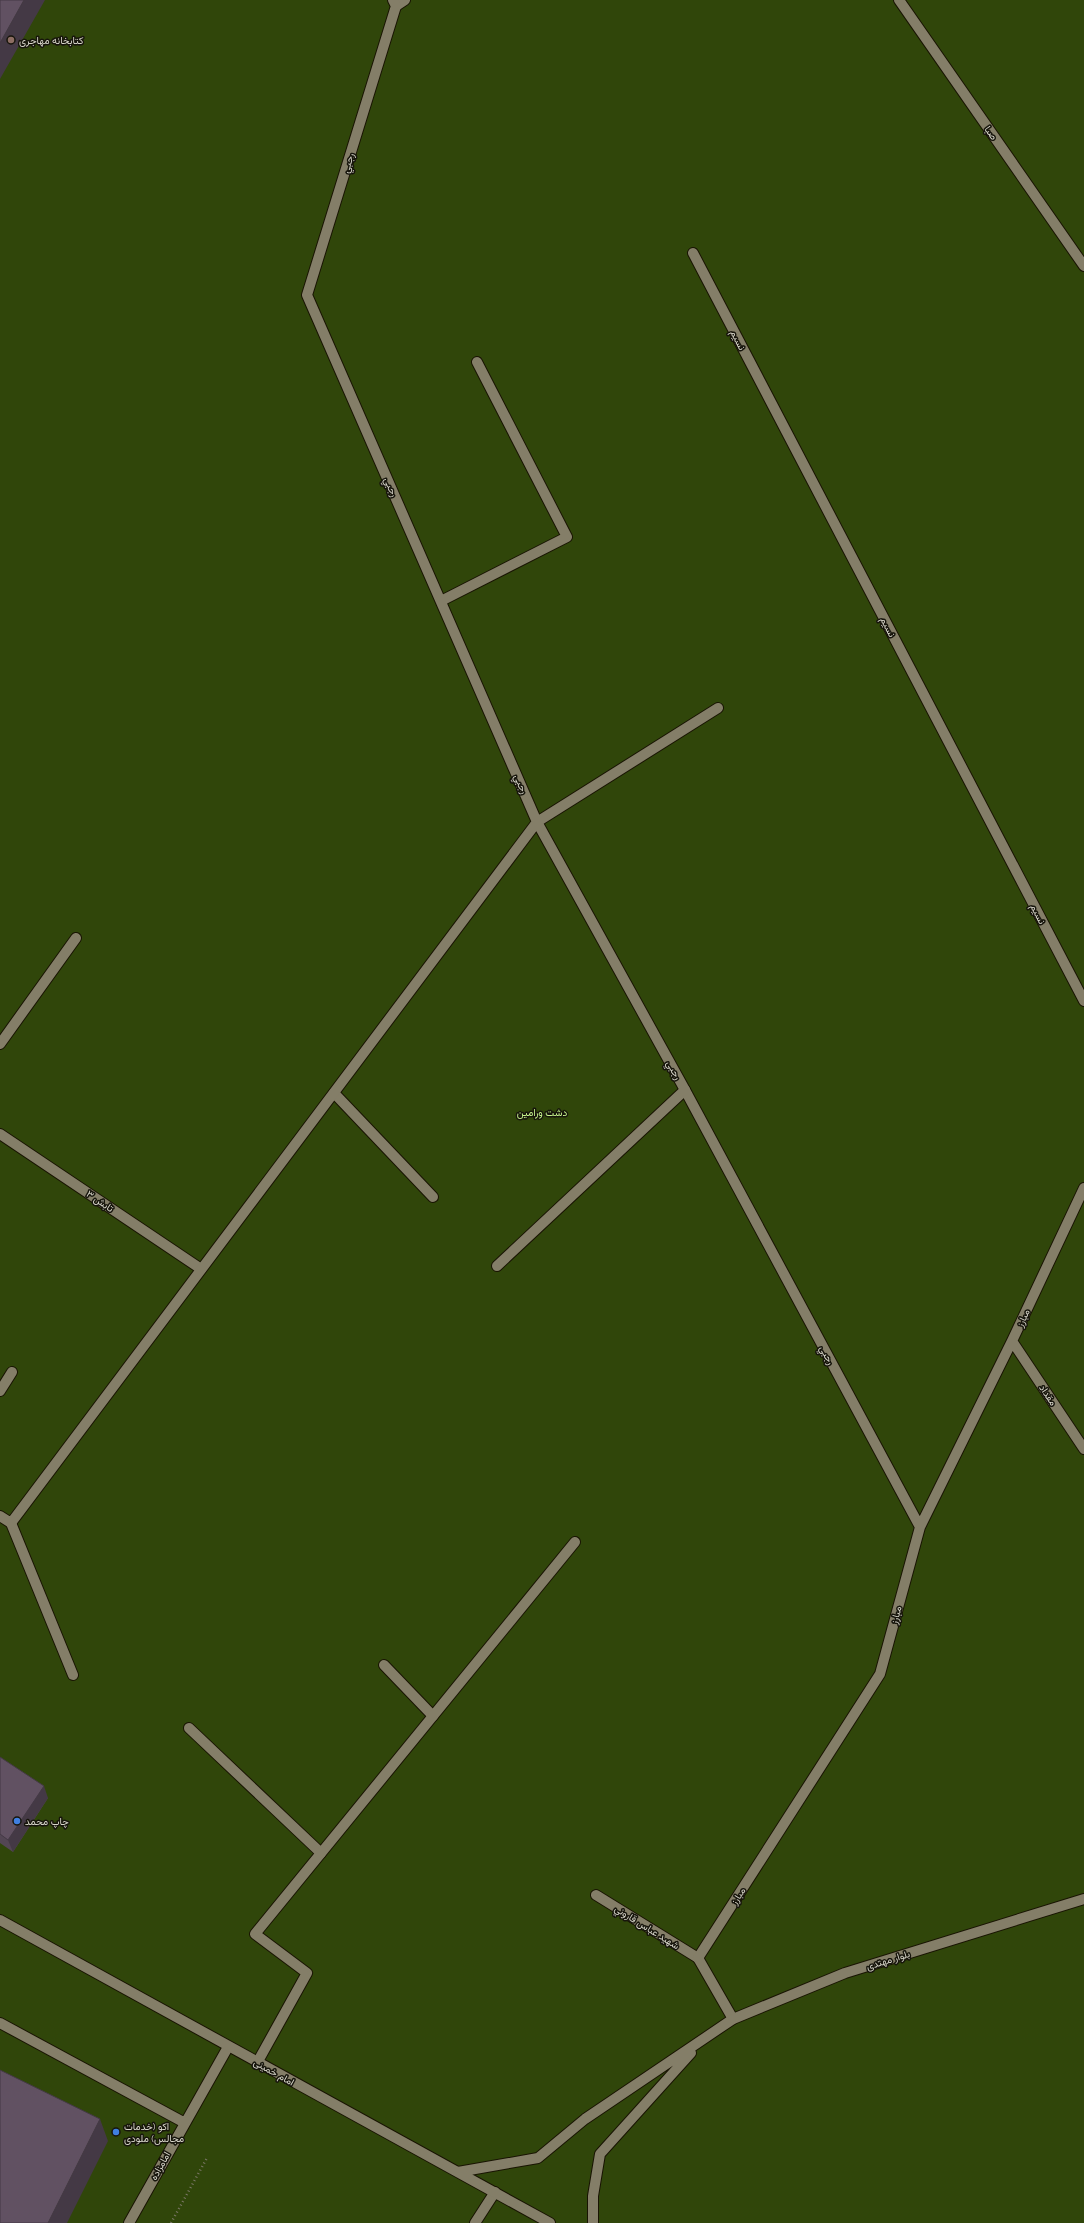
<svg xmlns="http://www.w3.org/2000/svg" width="1084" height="2223" viewBox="0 0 1084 2223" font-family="Raleway,Vazirmatn,sans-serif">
<rect width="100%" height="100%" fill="#312c19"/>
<!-- green -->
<path fill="#30460a" d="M0 0H1084V2223H0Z"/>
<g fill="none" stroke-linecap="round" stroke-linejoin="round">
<!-- service casing -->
<g stroke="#191403" stroke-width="12">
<path id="service" d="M396 6 405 0
M0 1044 76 938
M334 1093 433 1197
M0 1134 201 1269
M497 1266 685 1090
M0 1391 12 1372
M11 1523 73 1675
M384 1665 433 1716
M189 1728 321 1853
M596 1895 698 1958
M475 2223 495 2192"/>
</g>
<!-- minor casing -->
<g stroke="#191403" stroke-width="12">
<path id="minor" d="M393 0 396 6 307 295 537 822 685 1090 920 1527
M899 0 1084 266
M693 253 1084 1001
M441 601 567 537 477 362
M1012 1341 1084 1449
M0 1516 11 1523 537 822 718 708
M733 2019 698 1958 880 1674 920 1527 1012 1341 1084 1188
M0 2023 185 2123
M257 2063 307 1973 255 1934 575 1542
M129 2223 228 2047"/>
</g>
<!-- secondary casing -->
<g stroke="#191403" stroke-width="12">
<path id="secondary" d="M0 1920 550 2223
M458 2172 538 2158 585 2119 733 2019 845 1973 1084 1899
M593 2223V2196L600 2154 691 2053"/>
</g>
<!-- path -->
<path stroke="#7c7868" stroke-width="2.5" stroke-dasharray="1 3" stroke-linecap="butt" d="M171 2223 207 2158"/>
<!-- service -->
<use href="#service" stroke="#847e68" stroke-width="10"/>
<!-- minor -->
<use href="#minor" stroke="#847e68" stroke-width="10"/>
<!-- secondary -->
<use href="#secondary" stroke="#847e68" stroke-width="10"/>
</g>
<!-- wall -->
<path fill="#534654" d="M0 1757 48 1798 13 1852 0 1843Z"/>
<!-- shaded-wall -->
<path fill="#443945" d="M24 0H45L0 79V43Z
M44 1786 48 1798 13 1852 8 1840Z
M100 2119 108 2141 67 2223H48Z"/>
<!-- building -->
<path fill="#615162" stroke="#443945" d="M0 0H24L0 43Z
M0 1757 44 1786 8 1840 0 1834Z
M0 2070 100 2119 48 2223H0Z"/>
<!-- markers -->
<circle fill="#8d6e63" stroke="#17150c" stroke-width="1.5" cx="11" cy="40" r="4"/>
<g fill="#3f7fe0" stroke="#17150c" stroke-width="1.5">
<circle cx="17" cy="1821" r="4"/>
<circle cx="116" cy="2132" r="4"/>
</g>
<g text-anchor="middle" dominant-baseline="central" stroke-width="3" stroke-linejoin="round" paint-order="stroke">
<!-- poi labels -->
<g font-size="10" fill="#d9d7cb" stroke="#17150c" text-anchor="start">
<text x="19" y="40">کتابخانه مهاجری</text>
<text x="25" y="1821">چاپ محمد</text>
<text x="124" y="2126">اکو (خدمات<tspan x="124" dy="12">مجالس) ملودی</tspan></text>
</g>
<!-- street labels -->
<g font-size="10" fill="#d9d7cb" stroke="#17150c">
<text transform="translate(991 133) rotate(55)">صبا</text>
<text transform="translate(348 163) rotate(-73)">رجبي</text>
<text transform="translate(738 340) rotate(62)">نسيم</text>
<text transform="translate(391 487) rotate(66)">رجبي</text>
<text transform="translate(888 627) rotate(62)">نسيم</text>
<text transform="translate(521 784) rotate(66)">رجبي</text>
<text transform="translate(1038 914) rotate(62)">نسيم</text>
<text transform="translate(674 1070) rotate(61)">رجبي</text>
<text transform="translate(100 1201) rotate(34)">تابش ۳</text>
<text transform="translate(1023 1318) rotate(-65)">مبارز</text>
<text transform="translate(827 1355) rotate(62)">رجبي</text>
<text transform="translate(1048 1395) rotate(56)">مقداد</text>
<text transform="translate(896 1615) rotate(-75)">مبارز</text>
<text transform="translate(738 1896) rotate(-57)">مبارز</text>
<text transform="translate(647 1927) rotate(32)">شهيد عباس قاروني</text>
<text transform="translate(888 1960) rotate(-17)">بلوار مهتدی</text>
<text transform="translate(274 2072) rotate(29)">امام خمینی</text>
<text transform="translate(160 2166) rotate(-61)">امامزاده</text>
</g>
<!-- park labels -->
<g font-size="10" fill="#c7f58d" stroke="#17150c">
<text x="542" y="1112">دشت ورامین</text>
</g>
</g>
</svg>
